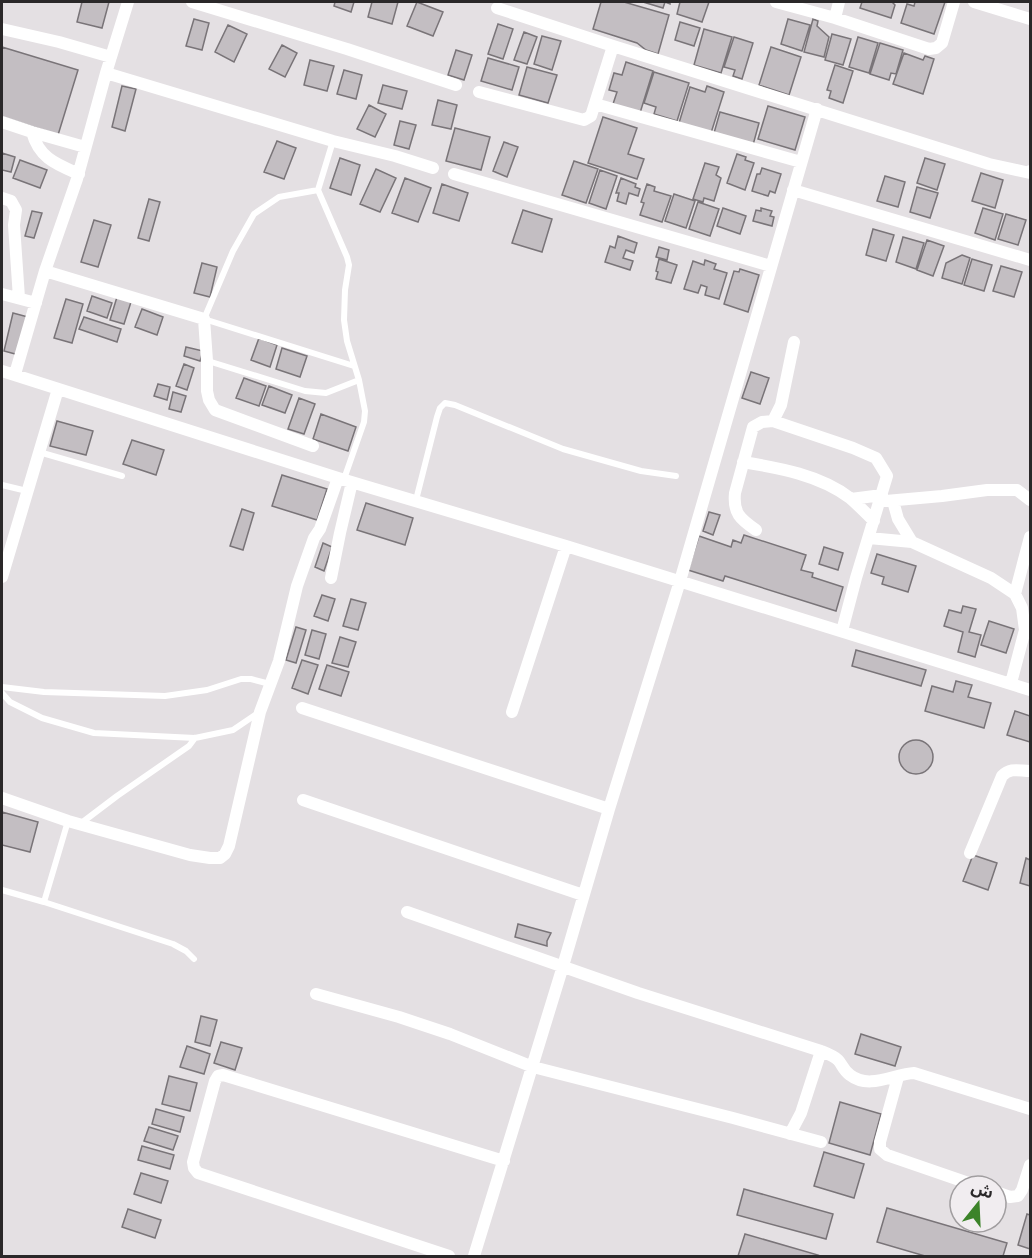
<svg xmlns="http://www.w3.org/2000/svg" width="1032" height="1258" viewBox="0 0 1032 1258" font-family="'Titillium Web','Noto Sans Arabic',sans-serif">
<rect width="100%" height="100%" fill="#e4e0e3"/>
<!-- building -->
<path fill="#c3bec2" stroke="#797478" stroke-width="1.5" d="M82 2H109L102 28 77 22Z
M335 2H354L351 12 334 6Z
M372 2H398L392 24 368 17Z
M417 2 443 12 433 36 407 26Z
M601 2H624L669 15 658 54 646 50 637 43 593 29Z
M643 2H670V4L665 2 663 8Z
M680 2H709L702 22 677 14Z
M862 2H894L893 3 895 5 891 18 860 8Z
M915 2H945L934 34 901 23 907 4 914 6Z
M194 19 209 23 202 50 186 46Z
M788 19 810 25 802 51 781 44Z
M813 19 818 21 817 26 829 37 824 57 804 52Z
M680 22 700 28 694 46 675 40Z
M498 24 513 29 503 59 488 54Z
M228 25 247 34 234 62 215 52Z
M704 29 732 37 721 73 694 65Z
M524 32 537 37 527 64 514 60Z
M832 34 851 39 843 65 825 60Z
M542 36 561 41 552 70 534 64Z
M734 37 753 43 742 79 733 76 735 70 724 67Z
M858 37 878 43 869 73 849 67Z
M880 43 903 50 896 74 891 73 889 80 870 74Z
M282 45 297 53 285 77 269 69Z
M2 47 78 70 58 135 2 117Z
M771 47 801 57 789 95 759 85Z
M456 50 472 55 464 80 448 75Z
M904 53 923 60 925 56 934 59 923 94 893 84Z
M488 58 519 67 512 90 481 81Z
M310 60 334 66 327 91 304 85Z
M626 62 653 71 640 113 613 104 617 92 609 90 614 73 622 75Z
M835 65 853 71 843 103 829 98 831 91 827 90Z
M527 67 557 75 548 103 519 95Z
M344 70 362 75 356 99 337 94Z
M654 72 689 83 677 121 654 114 656 107 644 103Z
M383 85 407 91 402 109 378 103Z
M122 86 136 89 125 131 112 127Z
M707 86 724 92 711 133 679 123 690 87 705 92Z
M438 100 457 105 451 129 432 125Z
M369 105 386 114 375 137 357 129Z
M768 106 805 117 795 150 758 139Z
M720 112 759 123 753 145 714 133Z
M603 117 637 128 628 154 644 159 637 179 588 163Z
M400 121 416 125 409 149 394 145Z
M455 128 490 137 481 170 446 161Z
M277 141 296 148 284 179 264 172Z
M504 142 518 147 507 177 493 171Z
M2 153 15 157 11 172 2 170Z
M737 154 746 157 745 160 754 163 745 190 727 183Z
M340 158 360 165 351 195 330 188Z
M925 158 945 164 937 190 917 183Z
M20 160 47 170 40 188 13 178Z
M574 161 598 169 586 203 562 195Z
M705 163 719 167 716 175 721 178 714 201 704 198 703 202 693 199Z
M762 168 781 174 775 193 770 191 768 196 752 191 757 174H760Z
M376 169 396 178 380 212 360 204Z
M600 170 617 176 606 209 589 203Z
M981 173 1003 180 995 208 972 201Z
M885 176 905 182 898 207 877 201Z
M405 178 431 188 418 222 392 213Z
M621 178 636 184 635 187 640 189 638 196 629 193 626 204 617 201 619 193H616Z
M442 184 468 193 459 221 433 213Z
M647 184 655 187 654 191 671 196 662 222 640 215 644 203 641 202Z
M917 187 938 193 930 218 910 212Z
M674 194 695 201 686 228 665 221Z
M149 199 160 202 149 241 138 238Z
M698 202 719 209 710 236 689 229Z
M723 208 746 216 740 234 717 226Z
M761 208 772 211 770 216 774 217 772 226 753 221 756 210 761 211Z
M983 208 1003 214 995 240 975 233Z
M523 210 552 219 542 252 512 243Z
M32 211 42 213 34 238 25 236Z
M1006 214 1026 220 1018 245 998 239Z
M94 220 111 225 98 267 81 262Z
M873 229 894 235 886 261 866 255Z
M618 236 637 243 634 253 626 250 623 258 633 261 630 270 605 262 610 246 615 248Z
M903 237 924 243 916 269 896 262Z
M927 240 944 246 933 276 917 270Z
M659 247 669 250 667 260 656 257Z
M962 255 970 258 962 284 942 278 946 263Z
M659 259 677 265 671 283 656 279 658 272 656 271Z
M972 259 992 265 984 291 964 285Z
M705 260 716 264 714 269 727 273 719 299 705 295 707 287 701 285 698 293 684 289 693 261 704 265Z
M202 263 217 267 210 297 194 293Z
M1001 266 1022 272 1014 297 993 291Z
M740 269 759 275 748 312 724 304 734 271 739 272Z
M92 296 112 303 107 318 87 311Z
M117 297 131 302 124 324 110 320Z
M66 299 83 304 72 343 54 338Z
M142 309 163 317 157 335 135 327Z
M13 313 28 317 19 355 4 351Z
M84 317 121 329 117 342 79 329Z
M259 338 277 345 270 367 251 360Z
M186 347 203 351 200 361 184 356Z
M282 348 307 356 300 377 276 369Z
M184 364 194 368 187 390 176 386Z
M751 372 769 378 760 404 742 398Z
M244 378 266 386 259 406 236 398Z
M158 384 170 387 167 400 154 396Z
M269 386 292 395 285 413 262 405Z
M173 392 186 396 181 412 169 409Z
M299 398 315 404 304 434 288 429Z
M321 414 356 427 348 451 313 439Z
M57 421 93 431 86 455 50 446Z
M132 440 164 450 156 475 123 464Z
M282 475 327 489 317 520 272 506Z
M366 503 413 518 405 545 357 530Z
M242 509 254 513 243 550 230 546Z
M709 512 720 515 713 535 703 531Z
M744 535 806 555 801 570 813 573 812 577 843 587 836 611 725 576 723 581 688 570 699 536 731 547 733 540 741 543Z
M323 543 332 547 324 571 315 567Z
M824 547 843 553 838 570 819 564Z
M877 554 916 566 908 592 882 584 884 577 871 573Z
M322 595 335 599 328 621 314 616Z
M351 599 366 603 358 630 343 626Z
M963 606 976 609 969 632 981 635 975 657 958 652 963 632 944 626 949 610 961 613Z
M989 621 1014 629 1006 653 981 645Z
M296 627 306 630 296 663 286 660Z
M312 630 326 634 319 659 305 655Z
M340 637 356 642 348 667 332 663Z
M856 650 926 670 921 686 852 666Z
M302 660 318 665 308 694 292 688Z
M327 665 349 672 341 696 319 689Z
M956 681 972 685 968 697 991 703 984 728 925 711 932 686 953 692Z
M1015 711 1030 716V742L1007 735Z
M899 757a17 17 0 1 1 34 0a17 17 0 1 1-34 0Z
M2 812 38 822 30 852 2 845Z
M973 855 997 863 988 890 963 881Z
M1026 858 1030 860V886L1020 883Z
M518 924 551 933 547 941V946L515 937Z
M201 1016 217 1020 210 1046 195 1042Z
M861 1034 901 1047 895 1066 855 1054Z
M221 1042 242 1048 235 1070 214 1063Z
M187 1046 210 1054 204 1074 180 1067Z
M169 1076 197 1083 190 1111 162 1104Z
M840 1102 881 1114 870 1155 829 1143Z
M156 1109 184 1117 180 1132 152 1124Z
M149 1127 178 1136 173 1150 144 1141Z
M142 1146 174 1155 170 1169 138 1160Z
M824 1152 864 1164 854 1198 814 1186Z
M141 1173 168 1181 161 1203 134 1194Z
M744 1189 833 1214 826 1239 737 1215Z
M887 1208 1007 1243 1003 1256H925L877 1242Z
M128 1209 161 1220 155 1238 122 1227Z
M1027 1214 1030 1215V1249L1018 1245Z
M745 1234 818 1255 817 1256H738Z"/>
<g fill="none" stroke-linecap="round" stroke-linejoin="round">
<!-- service -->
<path stroke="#fff" stroke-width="6" d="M333 141 318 190 347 257 349 265 345 290 344 320 347 341 359 380 365 411 364 422 344 479
M318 190 279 197 254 214 233 251 204 319 354 366
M208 361 305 391 326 393 359 380
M39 452 122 476
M2 485 27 491
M416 500 437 417 440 408 445 403 455 405 563 449 641 471 676 476
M2 687 44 692 165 696 207 690 241 679H251L270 684
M2 693 10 702 42 718 94 733 195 738 233 730 258 713
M80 824 117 796 189 746 195 738
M2 890 44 902 173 944 186 951 194 959
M44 902 68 821"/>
<!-- minor -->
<path stroke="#fff" stroke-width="12" d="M192 2 347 49 456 85
M776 2 835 18 929 49 936 48 942 43 954 2
M974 2 1030 19
M497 8 613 46 989 164 1030 173V171
M835 18 839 2
M2 29 59 42 111 57
M106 73 333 141 395 156 433 168
M479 92 584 120 591 116 613 46
M595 104 801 162
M2 122 32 132C39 158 56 164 79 174
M32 132 85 147
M454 174 771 266
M793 190 1030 260
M2 198 11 201 16 210 14 225 19 298
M45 271 204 319 207 361V391L209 400 215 410 313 446
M2 294 36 303
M2 371 338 478 566 546 1030 690
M15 374 45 271 77 179 106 73 128 2
M773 421 853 448 876 458 887 476 856 578 842 631
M743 462C779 468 820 475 850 498 858 505 866 513 874 521
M851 499 882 495
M886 501 942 496 987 490H1017L1030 500
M893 501 898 519 912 542 991 578 1015 594 1022 608 1025 630 1011 683
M756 530C740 519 733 513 735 493L753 427 762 422 773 421 781 405 794 342
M869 538 912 542
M2 577 58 389
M331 578 340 533 352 482
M1015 594 1030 537
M302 708 609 809
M512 712 566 546
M2 798 68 821 190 855 210 858H220L225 854 229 846 260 712 279 661 297 586 314 538 320 529 338 478
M303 800 583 895
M970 853 1002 776C1011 767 1019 771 1030 771
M407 912 638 993 821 1051C826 1053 834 1056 838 1060 842 1064 843 1070 850 1075 869 1090 894 1074 914 1073L1030 1109
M316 994 399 1017 450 1034 533 1067 733 1118 821 1142
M898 1077 880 1142V1149L887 1155 977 1186
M790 1134 801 1113 821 1051
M996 1192 1010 1197 1018 1196 1022 1190 1030 1165
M449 1256 198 1173 194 1168 193 1162 215 1081 218 1076 223 1075 504 1161
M474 1256 563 966 609 809 680 581 817 109"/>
</g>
<!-- border -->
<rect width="1032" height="1258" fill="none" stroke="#2a2829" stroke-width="6"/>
<!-- north arrow -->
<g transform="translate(978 1204) rotate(18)"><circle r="28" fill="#f1edf0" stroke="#a19ea0" stroke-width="1.5"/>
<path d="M0-4.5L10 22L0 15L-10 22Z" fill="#3c8329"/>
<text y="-9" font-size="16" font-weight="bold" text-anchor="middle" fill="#2a2829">ش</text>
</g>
</svg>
